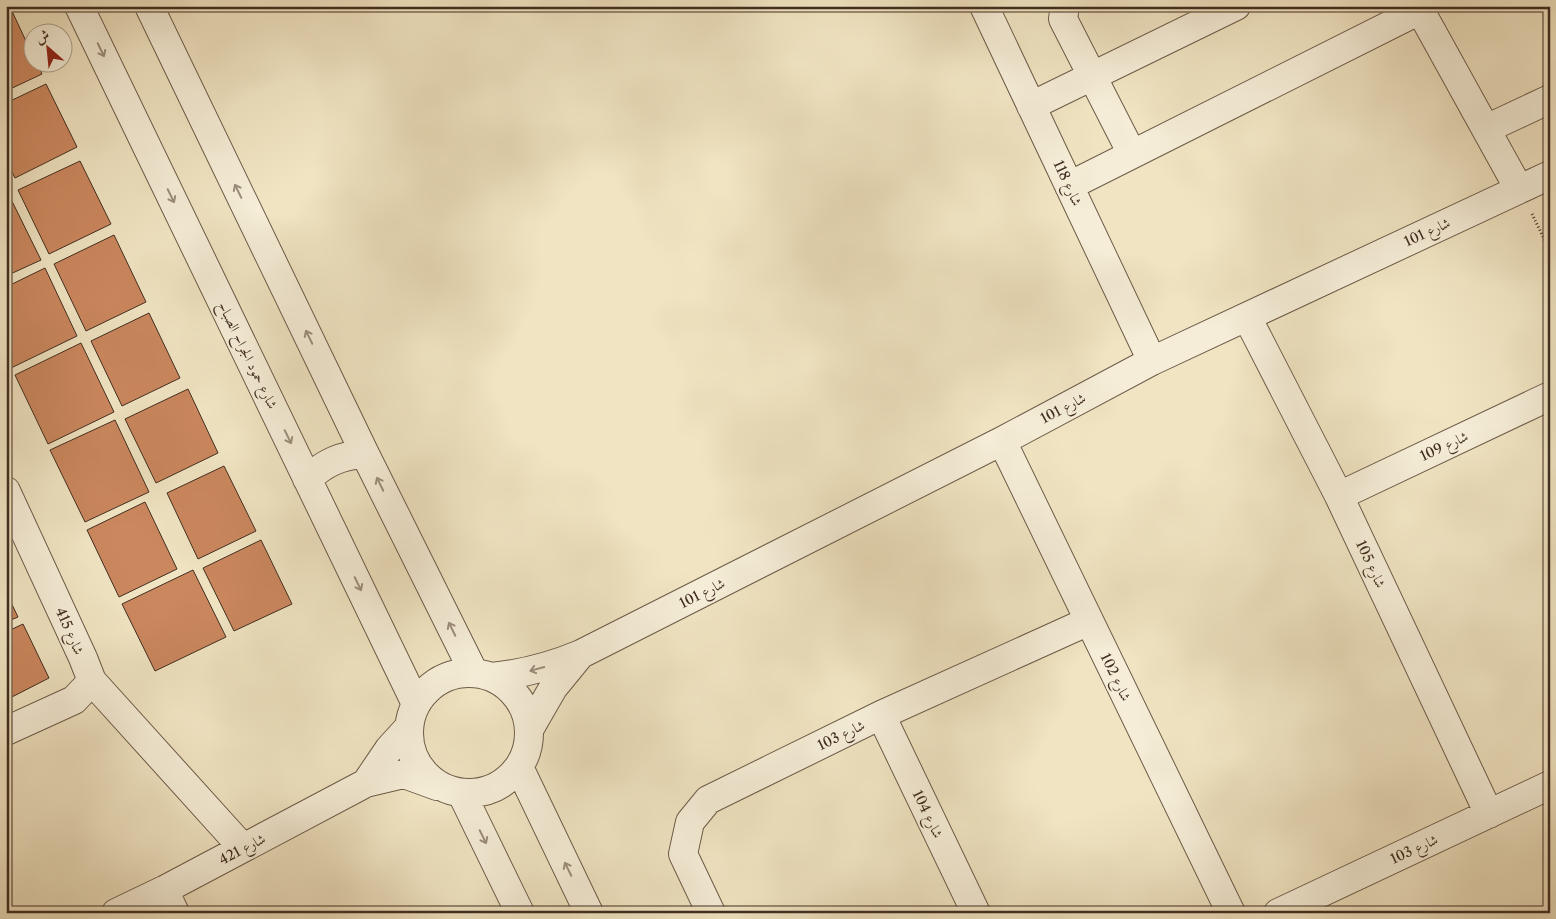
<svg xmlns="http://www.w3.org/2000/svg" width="1556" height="919" viewBox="0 0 1556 919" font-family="'Libre Caslon Text',Amiri,serif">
<rect width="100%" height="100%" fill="#f0e4c2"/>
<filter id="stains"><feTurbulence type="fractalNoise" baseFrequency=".004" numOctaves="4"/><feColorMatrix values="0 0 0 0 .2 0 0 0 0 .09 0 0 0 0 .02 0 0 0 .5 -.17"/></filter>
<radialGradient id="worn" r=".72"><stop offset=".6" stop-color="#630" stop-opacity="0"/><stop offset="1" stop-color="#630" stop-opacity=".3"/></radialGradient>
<!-- building -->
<path fill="#cb875e" stroke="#412d21" d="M11 9 32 54V62H37L42 74 6 91V12Z
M46 84 77 147 15 178 6 160V103Z
M80 161 111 224 49 254 18 190Z
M8 193 41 260 6 276V194Z
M114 235 146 302 86 331 54 264Z
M45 268 77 336 9 369 6 364V287Z
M149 313 180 378 122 406 91 341Z
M81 343 114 412 48 444 15 375Z
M188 389 218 453 156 483 125 419Z
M115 420 149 492 85 522 50 450Z
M224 466 256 531 198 559 167 493Z
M145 502 177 569 119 597 87 530Z
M261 540 292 604 234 631 203 568Z
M193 570 226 637 155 671 122 604Z
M6 592 18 617 6 622Z
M23 624 49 678 6 700V632Z"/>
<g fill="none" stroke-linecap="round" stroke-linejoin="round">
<!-- minor casing -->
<g stroke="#6d5b49" stroke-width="30">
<path id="minor" d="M79 6 416 704
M149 6 365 454 474 673
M984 6 1152 361
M1065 6 1063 19 1132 154
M1420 10 1519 189
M1031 106 1236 6
M1486 129 1550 99
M1069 186 1420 10 1422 6
M1247 317 1339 496 1489 814
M1002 441 1231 913
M307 479C325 463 341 455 365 454
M6 491 83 658 92 681 74 700 6 731
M1339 496 1550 396
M409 733a60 60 0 1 1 120 0a60 60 0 1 1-120 0Z
M491 677C523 674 552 666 581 654L1002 441 1152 361 1550 175
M92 681 243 848
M881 715 976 913
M530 728 553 688 580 655
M519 767 589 913
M366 783 389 749 409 727
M462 794 520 913
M164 890 175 913
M116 913 164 890 366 783 404 774 437 786
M711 913 683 854 690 822 708 800 881 715 1089 621
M1278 913 1550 785"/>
</g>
<!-- path -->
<path stroke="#412d21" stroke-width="3" stroke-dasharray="1 2.5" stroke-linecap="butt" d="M1532 214 1550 251"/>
<!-- minor -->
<use href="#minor" stroke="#f5edd7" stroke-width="28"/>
</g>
<!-- one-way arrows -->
<defs><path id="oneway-shaft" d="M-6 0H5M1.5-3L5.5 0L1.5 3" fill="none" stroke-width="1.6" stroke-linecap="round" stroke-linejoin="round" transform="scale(1.25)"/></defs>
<g stroke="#9b8d7c">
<use href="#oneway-shaft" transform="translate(101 50) rotate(64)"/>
<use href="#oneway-shaft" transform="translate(238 191) rotate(-116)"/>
<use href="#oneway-shaft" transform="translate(171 196) rotate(64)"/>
<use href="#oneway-shaft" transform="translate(309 337) rotate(-116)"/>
<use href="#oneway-shaft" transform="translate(288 437) rotate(64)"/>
<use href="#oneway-shaft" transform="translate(380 484) rotate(-116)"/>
<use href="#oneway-shaft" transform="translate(358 584) rotate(64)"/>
<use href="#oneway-shaft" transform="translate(452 629) rotate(-116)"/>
<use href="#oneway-shaft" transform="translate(537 669) rotate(165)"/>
<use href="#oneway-shaft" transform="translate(483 837) rotate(64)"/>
<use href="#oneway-shaft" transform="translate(568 869) rotate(-116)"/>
</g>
<g text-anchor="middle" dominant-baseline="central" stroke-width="4" stroke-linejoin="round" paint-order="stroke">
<!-- street labels -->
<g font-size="14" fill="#412d21" stroke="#f5edd7">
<text transform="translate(1068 183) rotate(65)">شارع 118</text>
<text transform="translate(1427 232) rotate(-25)">شارع 101</text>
<text transform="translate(248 355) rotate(64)">شارع حمود الجراح الصباح</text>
<text transform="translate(1063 408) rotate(-28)">شارع 101</text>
<text transform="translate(1444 446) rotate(-25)">شارع 109</text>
<text transform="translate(1371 564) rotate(65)">شارع 105</text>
<text transform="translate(702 593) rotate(-27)">شارع 101</text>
<text transform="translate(70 631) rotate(66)">شارع 415</text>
<text transform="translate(1116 677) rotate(64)">شارع 102</text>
<text transform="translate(841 735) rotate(-26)">شارع 103</text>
<text transform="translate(928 814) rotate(64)">شارع 104</text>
<text transform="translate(242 849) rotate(-28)">شارع 421</text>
<text transform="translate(1414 849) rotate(-25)">شارع 103</text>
</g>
</g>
<!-- margin -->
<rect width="1556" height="919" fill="none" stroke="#f0e4c2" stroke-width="25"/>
<rect x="8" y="8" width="1541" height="904" fill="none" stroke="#412d21" stroke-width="2.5"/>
<rect x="12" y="12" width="1531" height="894" fill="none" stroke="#412d21"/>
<!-- north arrow -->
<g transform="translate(48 48) rotate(333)"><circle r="24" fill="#f5edd7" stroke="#ada08e"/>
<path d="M0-4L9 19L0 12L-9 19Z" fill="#8f2418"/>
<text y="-8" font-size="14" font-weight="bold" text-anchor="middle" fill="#412d21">ش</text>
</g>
<rect width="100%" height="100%" filter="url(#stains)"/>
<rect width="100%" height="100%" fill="url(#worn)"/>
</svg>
